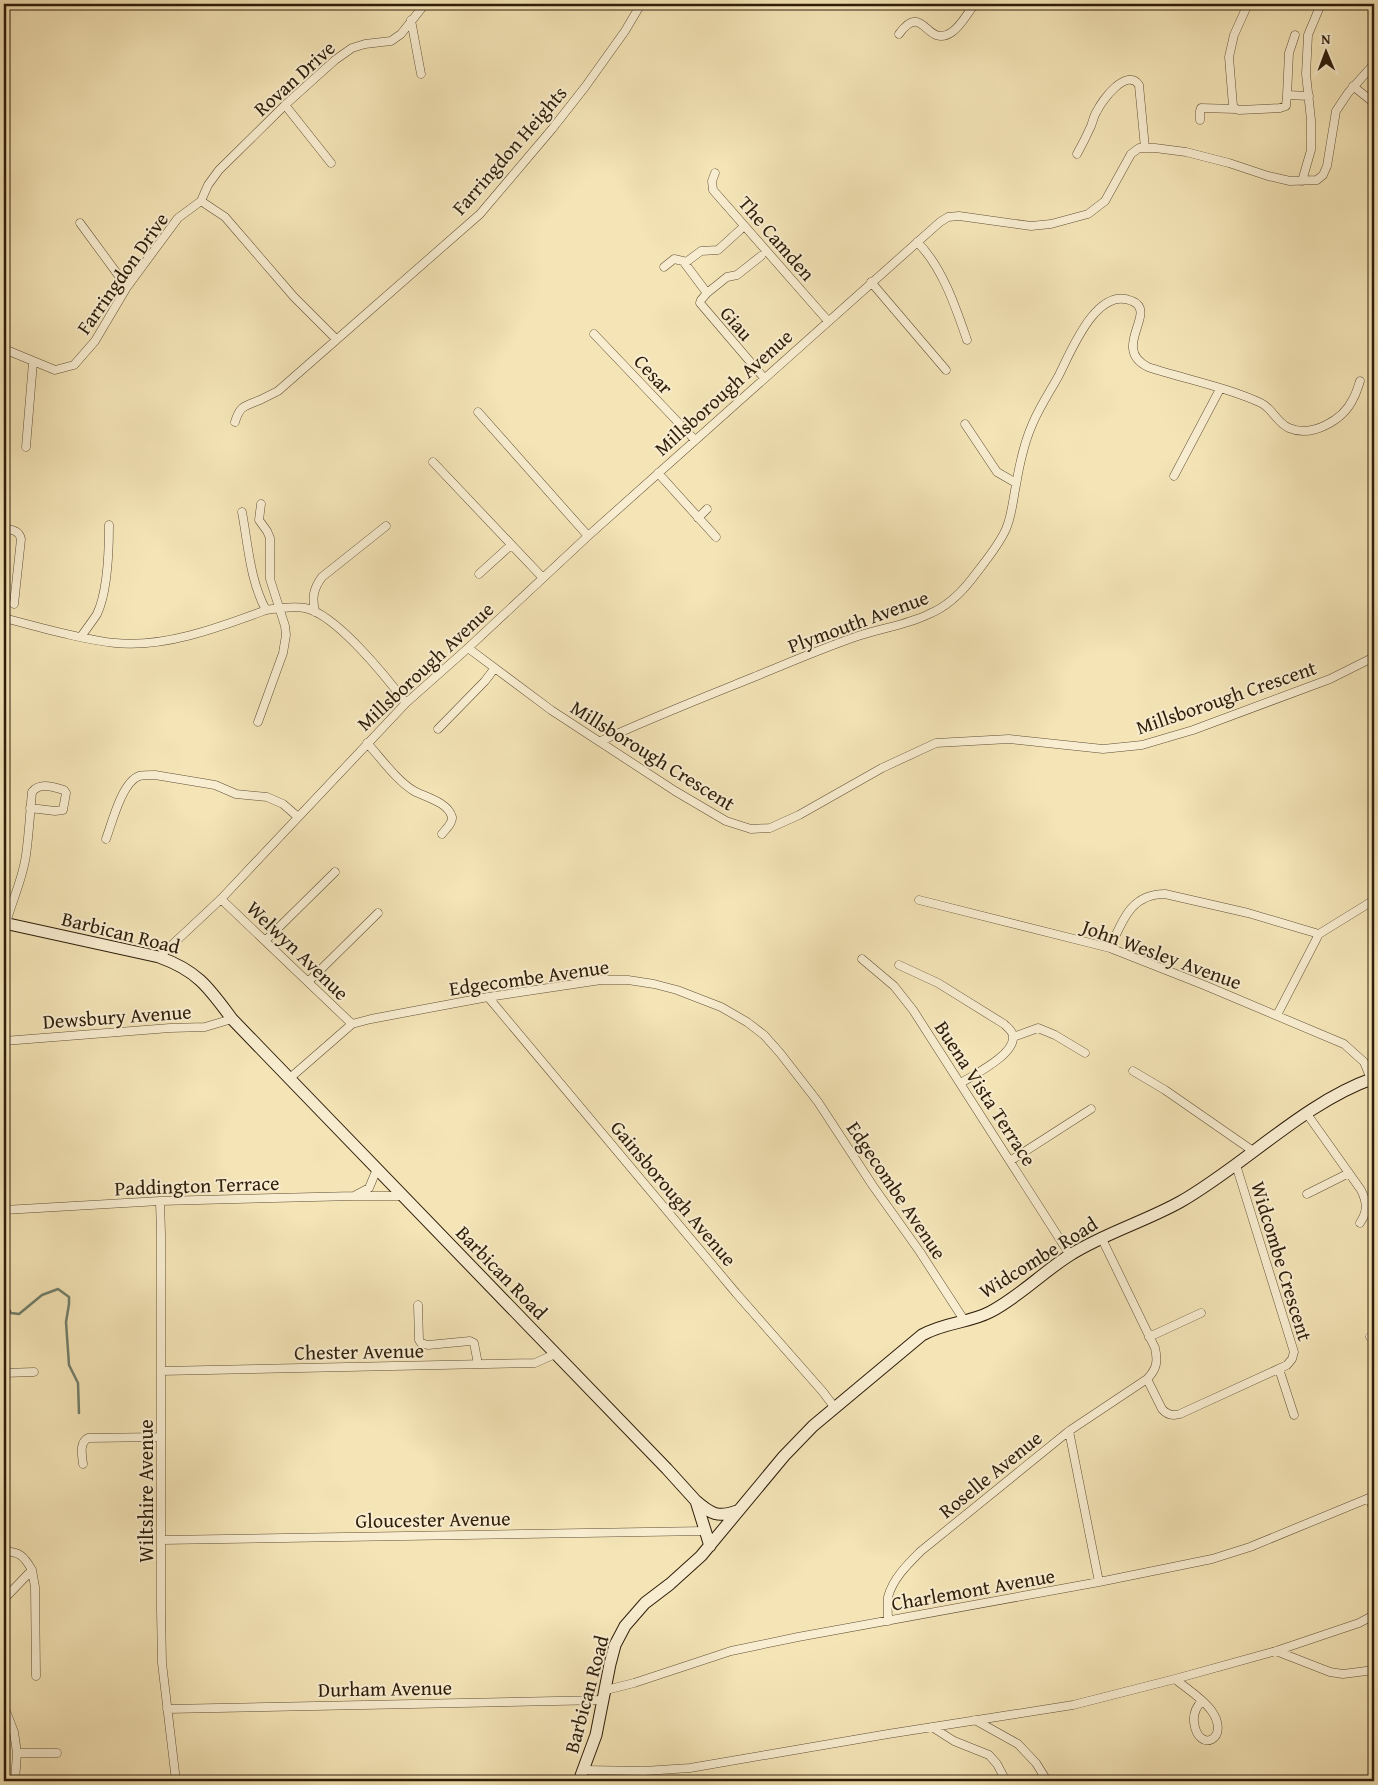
<svg xmlns="http://www.w3.org/2000/svg" width="1378" height="1785" viewBox="0 0 1378 1785" font-family="'Gentium Book Plus',serif">
<rect width="100%" height="100%" fill="#f4e4b6"/>
<filter id="stains"><feTurbulence type="fractalNoise" baseFrequency=".004" numOctaves="4"/><feColorMatrix values="0 0 0 0 .2 0 0 0 0 .09 0 0 0 0 .02 0 0 0 .5 -.17"/></filter>
<radialGradient id="worn" r=".72"><stop offset=".6" stop-color="#630" stop-opacity="0"/><stop offset="1" stop-color="#630" stop-opacity=".3"/></radialGradient>
<g fill="none" stroke-linecap="round" stroke-linejoin="round">
<!-- stream -->
<path stroke="#707e6b" stroke-width="2.5" d="M4 1300 11 1313 19 1314 42 1295 58 1289 69 1297V1304L66 1322 69 1365 78 1383 79 1413"/>
<!-- canal -->
<path stroke="#9cbfab" stroke-width="9" d="M4 1744 5 1748 4 1774"/>
<!-- street casing -->
<g stroke="#604f35" stroke-width="9">
<path id="street" d="M1248 4 1234 35 1229 57 1233 106 1236 109 1239 110 1280 108 1286 106 1287 95 1309 96
M411 20 421 74
M899 34C924 0 926 50 952 32 961 26 968 12 975 4
M1353 86 1374 103
M1287 95 1289 53 1295 35
M285 105 331 163
M1200 120V111L1201 108 1236 109
M1077 154C1082 145 1087 135 1091 126 1093 121 1094 115 1097 111 1102 100 1127 67 1139 85L1145 148
M715 173 712 181 713 190 828 321
M1302 181 1311 150V120L1306 74 1308 35 1321 4
M201 201 225 217 294 297 336 339
M80 223 127 287
M917 242C942 266 956 308 967 340
M761 256 737 275 727 277 707 293 701 300 700 303 764 378
M685 263 701 251 718 250 740 230
M664 267 674 259 683 261 707 293
M871 282 946 370
M594 334 695 440
M4 349 55 370 74 365 95 341 127 287 178 218 201 201 208 185 219 170 285 105 335 60 352 48 365 44 391 41 401 34 425 4
M478 412 588 536
M235 422C240 405 245 406 260 400 266 397 272 394 278 391L480 214 552 129 585 87 625 31 641 4
M965 424 997 472 1016 483
M26 447 33 362
M433 462 543 578
M658 473 716 537
M1174 476 1220 389
M242 512C248 544 250 581 266 610
M698 518 707 509
M4 528C12 530 19 530 21 539L14 604
M479 574 511 545
M315 612C312 598 313 589 322 577L386 526
M4 618C39 627 79 639 115 643 165 648 220 627 266 610 279 608 293 606 305 608 336 614 387 678 406 703
M81 637C86 629 92 622 97 614 108 591 109 550 109 525
M468 648 551 710 675 791 726 821 751 829 770 828 799 815 882 768 936 743 1009 739 1103 749 1142 745 1193 730 1330 679 1374 657
M258 722 283 653 286 635 285 626 270 579V538L267 531 259 520 261 504
M438 729 485 681 494 669
M601 741C651 718 702 698 754 677 788 663 823 648 858 636 882 628 907 625 929 614 946 607 960 594 971 580 983 564 998 547 1006 529 1012 515 1013 499 1016 485 1019 467 1025 441 1032 425 1039 408 1049 393 1058 377 1070 354 1096 285 1132 301 1159 312 1110 348 1148 367 1184 379 1227 387 1261 403 1272 408 1277 423 1289 428 1312 438 1343 420 1353 399 1356 394 1358 387 1360 381
M367 743C380 757 397 781 414 791 425 797 448 802 452 817 453 823 445 830 442 834
M106 839C112 823 122 782 139 776 144 775 150 775 155 775L215 785 236 794 267 797 283 804 298 817
M221 899 352 1024
M919 900 1110 948 1204 985 1344 1044 1364 1062 1371 1079
M6 923C12 901 23 878 26 855 29 834 30 813 32 792 40 782 53 787 64 790L66 793 63 810 55 811 30 808
M1319 934 1374 900
M265 941 335 872
M1110 948C1122 922 1130 894 1165 894L1248 913 1319 934
M159 957 221 899 406 703 468 648 588 536 940 222 948 217 959 216 1031 226 1051 224 1088 214 1105 201 1131 154 1139 148H1155L1186 152 1229 163 1268 176 1290 181 1317 180 1323 175 1327 166 1336 111 1348 93 1374 64
M862 959 894 986 913 1010 1070 1255
M899 965 938 983 1004 1024C1008 1028 1013 1031 1013 1037 1014 1055 975 1074 961 1083
M308 982 378 913
M488 997 736 1293 823 1392 835 1408
M1277 1015 1319 934
M1013 1037 1038 1028 1055 1035 1085 1053
M4 1041 170 1028 205 1027 232 1019
M1133 1071 1165 1090 1253 1151
M290 1078 352 1024 371 1019 488 997 601 980H628L654 984 677 990 721 1007 747 1022 764 1035 780 1053 818 1102 873 1186 920 1252 964 1320
M1307 1114 1361 1190C1367 1202 1368 1211 1360 1223
M1010 1161 1091 1109
M1307 1194 1349 1173
M356 1196H404
M160 1201 161 1234V1610L162 1663 176 1781
M4 1210 160 1201 354 1196 369 1188 377 1169
M1101 1237 1155 1348C1158 1361 1157 1369 1147 1379L1162 1409C1167 1415 1173 1416 1180 1414L1287 1365 1292 1359 1294 1352 1236 1165
M418 1305 419 1340 421 1343 428 1345 470 1341 474 1343 478 1364
M1149 1337 1201 1313
M1370 1337 1374 1336
M1279 1369 1294 1415
M161 1371 535 1363 555 1354
M4 1373 34 1372
M1069 1431 1099 1582
M83 1464C82 1455 79 1443 88 1438L161 1437
M1370 1498 1374 1512
M162 1540 705 1531
M4 1551C20 1552 24 1556 32 1570
M4 1599 32 1570 35 1587 36 1676
M888 1621C888 1613 887 1604 888 1597 893 1578 908 1564 921 1551L1069 1431 1147 1379
M1276 1651 1330 1672 1343 1674 1374 1670
M1175 1679C1187 1689 1202 1698 1211 1710 1232 1739 1198 1755 1194 1722 1193 1713 1196 1707 1202 1701
M606 1690 634 1683 731 1651 798 1637 1099 1582 1212 1559 1250 1547 1374 1496
M4 1706 14 1732 17 1753 15 1781
M167 1709 604 1700
M975 1720 1018 1744 1036 1763 1046 1779
M932 1727 954 1741 989 1755 997 1764 1006 1781
M17 1753H57
M584 1770 644 1771 690 1768 888 1734 1073 1705 1175 1679 1276 1651 1359 1623 1374 1615
M644 1781V1771"/>
</g>
<!-- secondary casing -->
<g stroke="#2e1d0a" stroke-width="13">
<path id="secondary" d="M4 923 159 957C198 971 209 988 232 1019L667 1469 696 1501 710 1546
M696 1501C711 1514 718 1518 737 1511
M579 1781 596 1735 610 1664 615 1645 625 1626 645 1603 670 1584 701 1556 784 1456 813 1426 922 1335C945 1322 969 1323 990 1312 1019 1297 1043 1272 1070 1255 1105 1233 1144 1222 1180 1202 1245 1165 1303 1103 1374 1078"/>
</g>
<!-- street -->
<use href="#street" stroke="#f8edd0" stroke-width="8"/>
<!-- secondary -->
<use href="#secondary" stroke="#f8edd0" stroke-width="11"/>
</g>
<g text-anchor="middle" dominant-baseline="central" stroke-width="4" stroke-linejoin="round" paint-order="stroke">
<!-- street labels -->
<g font-size="20" fill="#2e1d0a" stroke="#f8edd0">
<text transform="translate(294 78) rotate(-42)">Rovan Drive</text>
<text transform="translate(509 150) rotate(-49)">Farringdon Heights</text>
<text transform="translate(777 238) rotate(49)">The Camden</text>
<text transform="translate(122 273) rotate(-55)">Farringdon Drive</text>
<text transform="translate(737 323) rotate(49)">Giau</text>
<text transform="translate(654 374) rotate(47)">Cesar</text>
<text transform="translate(723 392) rotate(-42)">Millsborough Avenue</text>
<text transform="translate(858 621) rotate(-20)">Plymouth Avenue</text>
<text transform="translate(425 666) rotate(-43)">Millsborough Avenue</text>
<text transform="translate(1226 697) rotate(-19)">Millsborough Crescent</text>
<text transform="translate(653 755) rotate(32)">Millsborough Crescent</text>
<text transform="translate(121 932) rotate(14)">Barbican Road</text>
<text transform="translate(298 950) rotate(44)">Welwyn Avenue</text>
<text transform="translate(1162 954) rotate(20)">John Wesley Avenue</text>
<text transform="translate(529 977) rotate(-8)">Edgecombe Avenue</text>
<text transform="translate(117 1016) rotate(-4)">Dewsbury Avenue</text>
<text transform="translate(986 1093) rotate(57)">Buena Vista Terrace</text>
<text transform="translate(197 1185) rotate(-2)">Paddington Terrace</text>
<text transform="translate(897 1190) rotate(56)">Edgecombe Avenue</text>
<text transform="translate(674 1193) rotate(50)">Gainsborough Avenue</text>
<text transform="translate(1038 1257) rotate(-32)">Widcombe Road</text>
<text transform="translate(1282 1261) rotate(73)">Widcombe Crescent</text>
<text transform="translate(502 1272) rotate(46)">Barbican Road</text>
<text transform="translate(359 1351) rotate(-1)">Chester Avenue</text>
<text transform="translate(990 1474) rotate(-39)">Roselle Avenue</text>
<text transform="translate(145 1491) rotate(-90)">Wiltshire Avenue</text>
<text transform="translate(433 1519) rotate(-1)">Gloucester Avenue</text>
<text transform="translate(973 1589) rotate(-10)">Charlemont Avenue</text>
<text transform="translate(385 1688) rotate(-1)">Durham Avenue</text>
<text transform="translate(586 1694) rotate(-75)">Barbican Road</text>
</g>
</g>
<!-- margin -->
<rect width="1378" height="1785" fill="none" stroke="#f4e4b6" stroke-width="20"/>
<rect x="5" y="5" width="1368" height="1775" fill="none" stroke="#2e1d0a" stroke-width="2.5"/>
<rect x="10" y="10" width="1358" height="1765" fill="none" stroke="#2e1d0a"/>
<!-- north arrow -->
<g transform="translate(1326 52) rotate(359)" stroke="#f8edd0" stroke-width="4" paint-order="stroke">
<path d="M0-4L9 19L0 12L-9 19Z" fill="#2e1d0a"/>
<text y="-8" font-size="14" font-weight="bold" text-anchor="middle" fill="#2e1d0a">N</text>
</g>
<rect width="100%" height="100%" filter="url(#stains)"/>
<rect width="100%" height="100%" fill="url(#worn)"/>
</svg>
